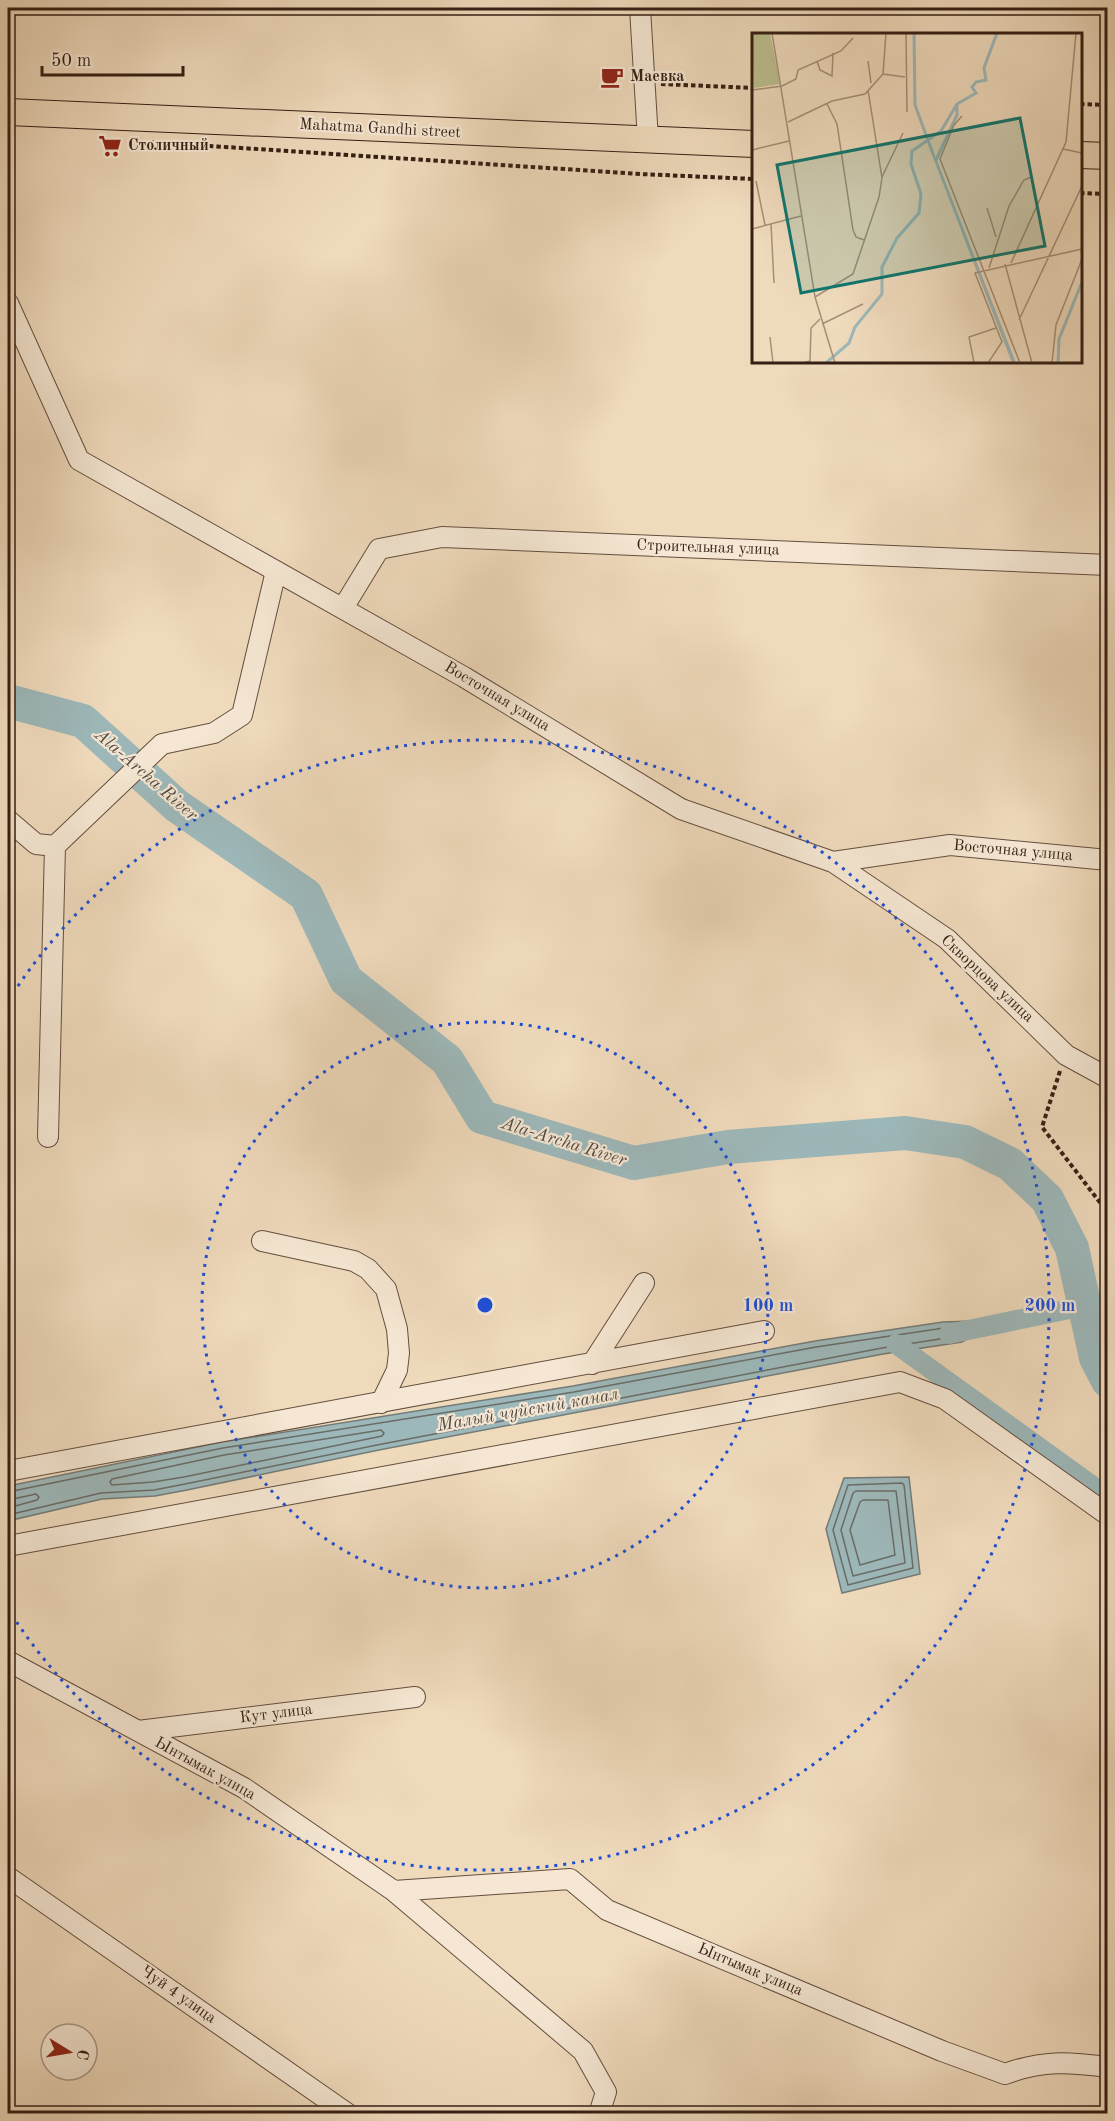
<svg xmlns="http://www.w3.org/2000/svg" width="1115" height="2121" viewBox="0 0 1115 2121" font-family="'Old Standard TT',serif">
<rect width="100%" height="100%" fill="#efdabc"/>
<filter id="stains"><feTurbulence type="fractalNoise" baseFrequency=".00333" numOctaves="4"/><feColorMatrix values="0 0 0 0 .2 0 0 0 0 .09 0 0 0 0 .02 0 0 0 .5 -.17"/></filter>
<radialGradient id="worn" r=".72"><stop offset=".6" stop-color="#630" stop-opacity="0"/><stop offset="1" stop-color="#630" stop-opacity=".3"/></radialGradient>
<!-- water -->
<path fill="#9db8ba" stroke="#737b78" stroke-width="1.5" d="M973 1321 976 1334 962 1342 883 1354 379 1450 187 1490 155 1496 102 1499 8 1521V1486L222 1442 573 1386 815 1341 943 1322Z
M909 1477 920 1574 842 1593 826 1529 844 1478Z"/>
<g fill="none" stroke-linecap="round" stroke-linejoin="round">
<!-- shore -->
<path stroke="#696c67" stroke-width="1.5" d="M381 1430 384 1433 382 1436 184 1477 153 1482 112 1485 110 1482 112 1479 224 1455Z
M902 1483 904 1485 913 1568 848 1585 833 1530 848 1485Z
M896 1491 905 1563 853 1576 841 1530 853 1493 856 1491Z
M8 1492 223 1448 574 1392 816 1347 944 1328 964 1327 967 1330 959 1336 882 1348 377 1445 185 1484 154 1490 101 1493 8 1515
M8 1500 36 1494 39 1497 37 1500 8 1508
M888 1500 895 1555 860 1565 850 1530 860 1502 863 1500Z"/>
<!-- canal -->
<path stroke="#9db8ba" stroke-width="20" d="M949 1334 1108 1301
M896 1344 1108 1497"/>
<!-- river -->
<path stroke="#9db8ba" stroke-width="34" d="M8 701 83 721 177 806 306 895 346 980 447 1060 482 1117 634 1163 728 1147 905 1133 965 1142 1010 1164 1047 1199 1072 1248 1096 1358 1108 1381"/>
<!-- minor casing -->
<g stroke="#644e3e" stroke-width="22">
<path id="minor" d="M640 8 648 140
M8 303 79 460 464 677 681 809 833 862 950 845 1108 860
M343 608 379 549 442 537 1108 565
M8 820 36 844 55 846 162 744 214 733 242 715 276 571
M833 862 947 939 1066 1055 1108 1078
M48 1137 55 846
M262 1241 354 1261 368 1269 386 1289 397 1329 399 1353 397 1370 381 1403
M592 1364 644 1283
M8 1471 764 1331
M8 1546 900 1382 945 1399 1108 1515
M8 1661 244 1788 394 1891 583 2051 606 2092 599 2114
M138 1731 415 1697
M8 1877 348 2114
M394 1891 570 1879 607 1910 942 2051 1005 2074C1043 2060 1068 2062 1108 2067"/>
</g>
<!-- major casing -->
<g stroke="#351f14" stroke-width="28">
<path id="major" d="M8 112 754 144
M1080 155 1108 156"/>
</g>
<!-- path -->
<path stroke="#351f14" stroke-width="4" stroke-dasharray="4.5 3" stroke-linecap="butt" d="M661 84 754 88
M1080 104 1108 105
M149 142 640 174 754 179
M1080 193 1108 194
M1060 1071 1042 1127 1108 1213"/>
<!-- minor -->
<use href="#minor" stroke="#f5e7d3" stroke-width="20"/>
<!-- major -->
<use href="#major" stroke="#efdabc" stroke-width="26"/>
</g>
<!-- distance rings -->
<g fill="none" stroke="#1d4ed8" stroke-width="3" stroke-dasharray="3 6">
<circle cx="485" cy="1305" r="283"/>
<path d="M8 1001A565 565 0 1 1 8 1609"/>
</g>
<!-- icons -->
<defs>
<g id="cafe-bare" transform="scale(1.8)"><path d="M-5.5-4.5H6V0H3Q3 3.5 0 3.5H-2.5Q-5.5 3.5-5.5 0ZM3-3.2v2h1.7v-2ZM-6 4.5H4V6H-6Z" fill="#8f2418" stroke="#f5e7d3" stroke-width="2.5" paint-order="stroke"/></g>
<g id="supermarket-bare" transform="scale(1.8)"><path d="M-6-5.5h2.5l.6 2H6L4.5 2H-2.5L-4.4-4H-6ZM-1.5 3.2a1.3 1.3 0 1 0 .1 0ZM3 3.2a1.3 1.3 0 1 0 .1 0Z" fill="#8f2418" stroke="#f5e7d3" stroke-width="2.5" paint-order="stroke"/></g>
</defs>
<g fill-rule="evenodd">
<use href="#cafe-bare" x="612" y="77"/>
<use href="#supermarket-bare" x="110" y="146"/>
</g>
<g text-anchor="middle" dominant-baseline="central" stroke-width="4.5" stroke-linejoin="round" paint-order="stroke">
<!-- poi labels -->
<g font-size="16" font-weight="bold" fill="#351f14" stroke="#f5e7d3" text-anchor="start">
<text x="630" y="77">Маевка</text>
<text x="128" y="146">Столичный</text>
</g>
<!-- street labels -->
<g font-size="16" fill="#351f14" stroke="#f5e7d3">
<text transform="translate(380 129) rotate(3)">Mahatma Gandhi street</text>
<text transform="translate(708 548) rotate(2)">Строительная улица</text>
<text transform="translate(497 697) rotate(31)">Восточная улица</text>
<text transform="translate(1013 851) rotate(5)">Восточная улица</text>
<text transform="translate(987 979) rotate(43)">Скворцова улица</text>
<text transform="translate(276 1714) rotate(-7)">Кут улица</text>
<text transform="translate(205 1769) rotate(29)">Ынтымак улица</text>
<text transform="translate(750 1970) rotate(23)">Ынтымак улица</text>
<text transform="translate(178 1995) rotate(35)">Чуй 4 улица</text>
</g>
<!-- water labels -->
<g font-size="18" font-style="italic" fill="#544d46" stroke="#f5e7d3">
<text transform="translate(146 775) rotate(41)">Ala-Archa River</text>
<text transform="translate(564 1142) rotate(17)">Ala-Archa River</text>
<text transform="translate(528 1410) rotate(-10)">Малый чуйский канал</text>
</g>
</g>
<!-- overview -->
<g transform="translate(752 33)">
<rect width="330" height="330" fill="#efdabc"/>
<path d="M0 0H18L28 51 2 55Z" fill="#bcbe8e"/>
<path d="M179 119 182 120 264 330H260Z" fill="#9db8ba"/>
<path fill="none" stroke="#9db8ba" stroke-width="3" d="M162 0 163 72 181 121M184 127 205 82V71M74 330 97 310 103 294 130 261V234L145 205 167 180 169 161 159 131 160 118 189 98 205 71 224 60 220 54 224 49 234 47 232 35 245 0M306 330 307 306 330 249"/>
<path fill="none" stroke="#a58f79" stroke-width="1.5" d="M20 0 63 264 83 330M154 0 155 79M65 28 68 37 80 43 81 20M116 28 119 50M131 41 134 0M0 57 30 53 44 46 46 37 89 18 101 5M75 71 85 91 101 197 104 204 112 207M210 83 202 92 188 126 268 330M36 89 80 68 113 61 131 41 153 44M311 116 330 120M0 117 37 108M130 144 151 100M4 148 13 192M235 175 244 204M19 191 22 250M0 196 49 183M259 230 314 109 324 0M253 231 280 330M237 235 257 173 272 147 279 144M63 264 101 241 127 164 130 145 116 57M267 287 330 153M70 291 111 271M18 304 21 330M51 330 58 328 59 295 68 286M222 330 217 304 244 295M236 330 250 309 223 240 330 216M300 330 304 292 330 226"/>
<path fill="#0f766e" fill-opacity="0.15" stroke="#0f766e" stroke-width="3" d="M268 85 293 213 49 260 25 132Z"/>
<rect width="330" height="330" fill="none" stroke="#351f14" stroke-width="3"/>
</g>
<circle cx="485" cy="1305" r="9" fill="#1d4ed8" stroke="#f5e7d3" stroke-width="3"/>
<g font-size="18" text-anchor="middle" font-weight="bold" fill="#1d4ed8" stroke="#f5e7d3" stroke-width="4.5" stroke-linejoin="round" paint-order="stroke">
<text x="768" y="1311">100 m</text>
<text x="1050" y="1311">200 m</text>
</g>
<!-- margin -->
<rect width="1115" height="2121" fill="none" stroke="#efdabc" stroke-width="30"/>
<rect x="9" y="9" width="1097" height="2103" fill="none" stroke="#351f14" stroke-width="3"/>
<rect x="15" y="15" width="1085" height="2091" fill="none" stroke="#351f14" stroke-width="1.5"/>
<!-- north arrow -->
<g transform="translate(69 2052) rotate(101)"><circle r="28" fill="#f5e7d3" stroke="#a89787" stroke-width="1.5"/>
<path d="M0-4.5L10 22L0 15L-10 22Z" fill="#8f2418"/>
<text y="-9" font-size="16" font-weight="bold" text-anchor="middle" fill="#351f14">С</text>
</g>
<!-- scale -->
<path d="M42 66v9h141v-9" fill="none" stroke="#351f14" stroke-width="3"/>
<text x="51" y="66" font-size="18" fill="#351f14" stroke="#f5e7d3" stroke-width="4.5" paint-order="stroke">50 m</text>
<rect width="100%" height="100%" filter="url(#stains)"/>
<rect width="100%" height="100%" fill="url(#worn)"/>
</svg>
